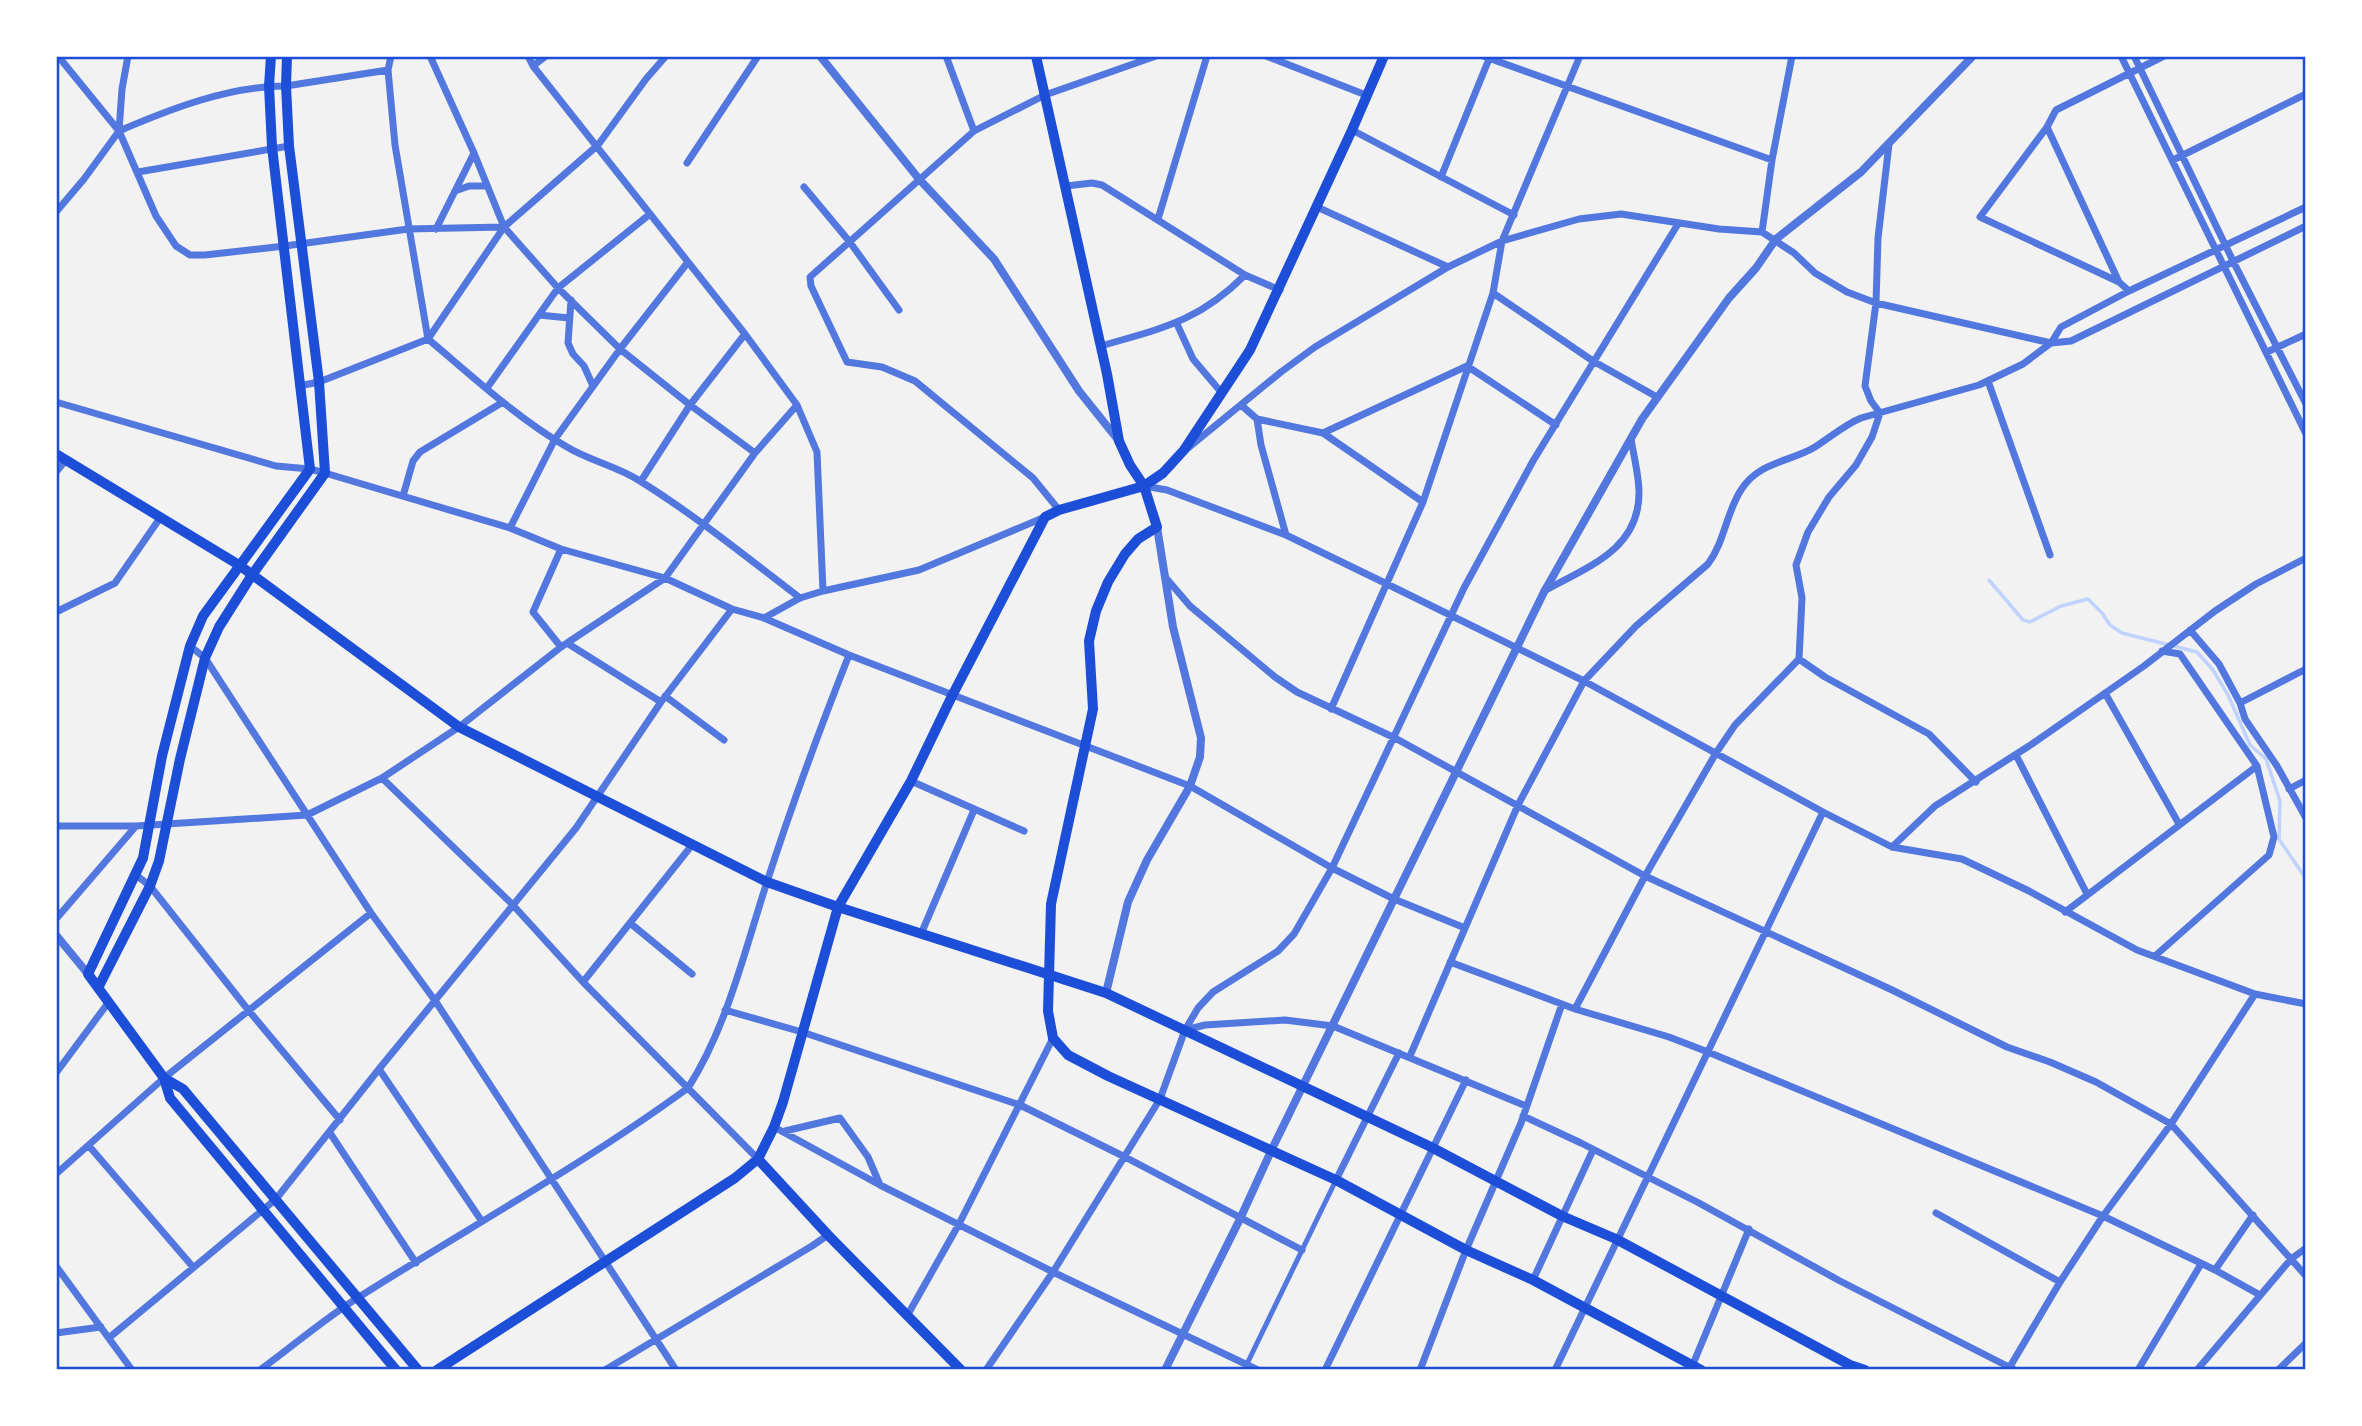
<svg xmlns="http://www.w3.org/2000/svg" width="2362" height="1426" viewBox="0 0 2362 1426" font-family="'PT Serif',serif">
<rect width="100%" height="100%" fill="#f2f2f2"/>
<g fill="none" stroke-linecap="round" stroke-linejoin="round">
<!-- stream -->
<path stroke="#bfd3fe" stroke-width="3.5" d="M1989 580 2023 620 2030 622 2061 606 2088 599 2102 613 2110 625 2122 633 2197 652 2213 670 2228 695 2250 745 2266 759 2280 801 2279 839 2306 879"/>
<!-- pedestrian -->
<path stroke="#5277de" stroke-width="5" d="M1244 1370 1336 1180"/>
<!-- minor -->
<path stroke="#5277de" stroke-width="7" d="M58 56 119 131C170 109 229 86 286 86L388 70
M391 56 388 70 395 145 428 339C472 376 517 418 567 447 590 461 617 466 640 481 696 516 748 558 800 598
M430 56 474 153 504 227 558 288 620 349 690 405 755 453
M528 56 533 66 745 334 797 405 817 452 823 591
M946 56 974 131
M1266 56 1366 95
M1483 56 1772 160
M2121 56 2306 434
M2134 56 2234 263 2306 404
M533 66 546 56
M2047 127 2119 282 2129 291
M1352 130 1514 215
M119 131 156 216 176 246 190 255H205L285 246 408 229 504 227
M2173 160 2306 94
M687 163 758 56
M138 172 289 146
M1441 177 1489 59
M1066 186 1092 183 1102 185 1245 275 1280 290
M804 187 849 241 899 310
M455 191 469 186H487
M1317 207 1448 267
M56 212 84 179 119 131 122 89 128 56
M1158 219 1207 56
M436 229 474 153
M1762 232 1772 160 1792 56
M2119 282 1980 217 2047 127 2056 110 2164 56
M1493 293 1593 361 1657 397
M571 300 568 343 573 354 584 366 593 386
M539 315 569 318
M1177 324 1193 359 1221 392
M1101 346C1162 328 1198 322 1245 275
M2267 352 2306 334
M1988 381 2050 555
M299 386 319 382 428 339 504 227 598 145 646 79 666 56
M487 388 558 288 650 214
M56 402 276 466 310 469 325 473 510 528 561 549 665 578 732 609 764 618 849 655 1190 786 1332 868 1394 899 1465 928
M1241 405 1257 419 1261 445 1286 535
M1257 419 1323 433 1423 502
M1323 433 1467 366 1556 425
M1188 448 1281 372 1315 347 1448 267 1502 241 1579 219 1621 214 1719 229 1762 232 1794 253 1815 273 1847 292 1876 303 2051 343 2071 341 2306 226
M56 472 66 460
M641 481 690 405 745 334
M1144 486 1167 490 1286 535 1387 584 1584 681 1823 812 1892 847 1962 859 2029 891 2137 950 2255 994 2306 1004
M403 496 413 461 420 452 503 402
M1059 510 1033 478 915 381 882 367 847 362 811 286 810 277 974 131 1045 95 1156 56
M510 528 555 439 620 349 688 262
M1166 578 1190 606 1275 677 1297 692 1395 738 1645 876 1890 989 2007 1047 2050 1062 2096 1082 2171 1124 2306 1276
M1544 591C1587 567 1639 550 1639 493 1639 476 1634 457 1631 439
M56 612 115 583 160 518
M764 618 800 598 823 591 919 570 1045 517
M2190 630 2219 664 2240 703 2245 719 2277 766 2306 818
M567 643 661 702
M190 646 205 658 371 913 436 1002 676 1370
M561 647 533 612 561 549
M1799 659 1825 677 1929 734 1976 782
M2105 693 2179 824
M665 696 724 740
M2240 703 2306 669
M1331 709 1423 502 1493 293 1502 241 1580 56
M2016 755 2087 894
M382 778 512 904 583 982 758 1159
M911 781 1024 831
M2289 789 2306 780
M56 826H136L307 815 382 778 459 727 561 647 665 578 755 453 797 405
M1892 847 1935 806 2029 746 2144 666 2215 611 2256 584 2306 558
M136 875 150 886 249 1011 340 1120
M2065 912 2257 766
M56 919 136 826
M630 923 692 974
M921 934 974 810
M2155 956 2269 855 2274 837 2257 766 2180 654 2162 651
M1450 962 1575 1009 1669 1037 1708 1052 2103 1216 2215 1270 2260 1295
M583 982 692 845
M1575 1009 1645 876 1716 753 1735 725 1799 659 1802 598 1796 565 1808 532 1829 497 1856 465 1872 437 1880 413 1871 401 1865 386 1876 303 1878 238 1889 144
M725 1010 802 1032 1020 1105 1125 1157 1302 1250
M1185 1030 1205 1025 1285 1020 1333 1026 1526 1106
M1410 1056 1518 805 1584 681 1636 626 1708 564C1725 541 1726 513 1741 490 1758 462 1790 462 1815 447 1831 437 1844 425 1861 418L1979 385 2023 364 2051 343 2061 327 2129 291 2306 207
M379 1069 481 1220
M56 1073 108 1003
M1523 1116 1581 1143 1699 1203 1840 1281 2015 1370
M774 1127 880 1185 1053 1272 1258 1370
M785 1131 840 1118 868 1157 880 1185
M330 1133 416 1263
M89 1146 193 1267
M56 1174 164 1078 371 913
M1336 1180 1399 1053
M1936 1213 2060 1282
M56 1266 132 1370
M2215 1270 2253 1215
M1533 1280 1593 1150
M907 1316 959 1224 1053 1038
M56 1333 101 1327
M110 1337 276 1199 379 1069 576 828 661 702 732 609
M1691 1369 1749 1229
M260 1370C293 1346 324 1319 359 1297 468 1228 584 1164 688 1088 727 1027 744 953 766 885 791 807 819 731 849 655
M605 1370 812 1246 828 1235
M986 1370 1053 1272 1160 1099 1185 1030 1198 1008 1213 992 1278 951 1294 934 1332 868 1464 588 1533 461 1678 224
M1325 1370 1466 1080
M1420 1370 1466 1250 1521 1123 1562 1004
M1555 1370 1823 812
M2008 1370 2060 1282 2103 1216 2171 1124 2255 994
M2138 1370 2201 1264
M2197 1370 2291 1259 2306 1248
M2278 1370 2306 1343"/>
<!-- tertiary -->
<path stroke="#5277de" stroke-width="8" d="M820 56 919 179 994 259 1079 391 1119 441
M56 935 88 974
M1106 993 1128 902 1147 860 1190 786 1200 757 1201 738 1173 627 1157 527
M1165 1370 1240 1219 1272 1149 1544 592 1642 419 1729 298 1756 268 1776 239 1861 172 1973 56"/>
<!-- secondary -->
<path stroke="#1d4ed8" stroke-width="10" d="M271 56 269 86 272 147 310 469 203 616 190 646 162 756 143 858 88 974 164 1078 170 1098 396 1370
M1036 56 1107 374 1119 441 1130 465 1144 486 1157 527 1138 539 1125 554 1108 582 1096 611 1089 641 1093 709 1051 904 1048 1011 1053 1038 1068 1055 1108 1076 1336 1180 1466 1250 1533 1280 1701 1370
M98 988 150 886 159 861 180 759 205 658 219 627 252 575 325 473 319 382 289 146 286 86 287 56
M164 1078 183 1089 418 1370"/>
<!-- primary -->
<path stroke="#1d4ed8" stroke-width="10" d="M56 454 239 565 459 727 767 882 838 907 1106 993 1431 1147 1562 1216 1616 1239 1850 1365 1865 1370
M758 1159 828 1235 961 1370
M437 1370 735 1178 758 1159 774 1127 783 1102 838 907 911 781 952 696 1045 517 1059 510 1144 486 1163 473 1184 450 1250 350 1352 130 1384 56"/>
</g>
<!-- border -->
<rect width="2362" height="1426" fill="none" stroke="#ffffff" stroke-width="116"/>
<rect x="58" y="58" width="2246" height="1310" fill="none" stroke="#1d4ed8" stroke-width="2.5"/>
</svg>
